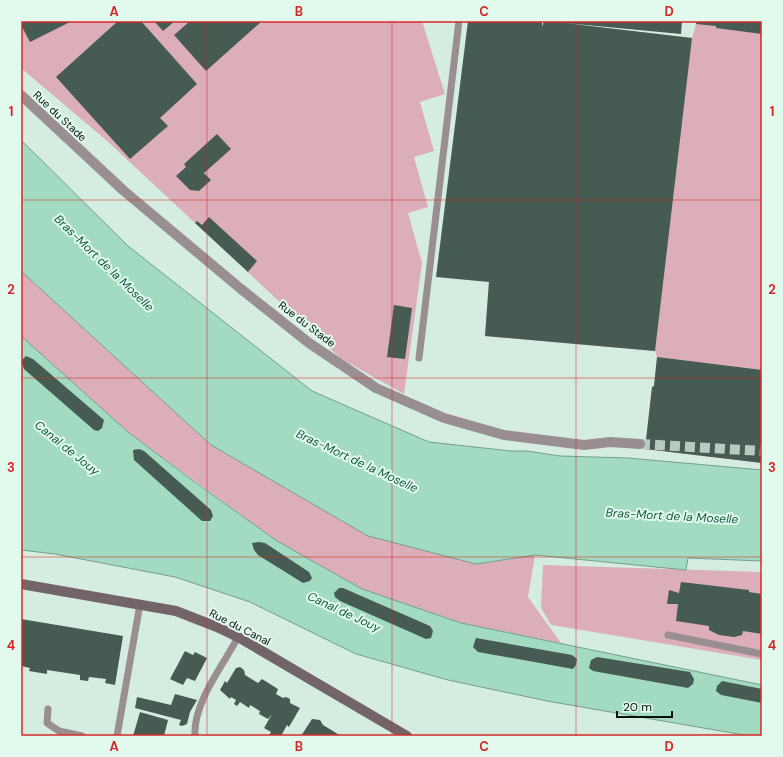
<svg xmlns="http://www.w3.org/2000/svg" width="783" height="757" viewBox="0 0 783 757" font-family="'DM Sans',sans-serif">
<rect width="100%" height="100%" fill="#d5ede1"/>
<!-- green -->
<path fill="#dcaeb9" d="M21 21H422L445 94 420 102 434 151 414 157 428 207 408 213 422 263 404 394 340 358 106 140 21 68Z
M544 21 692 38 697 21H762V463L645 449 652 387 654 386 657 358 655 351 485 336 489 279 542 27Z
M21 271 211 445 476 564 535 555 528 597 561 643 461 623 362 589 277 541 129 433 21 336Z
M543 565 762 572V660L551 625 541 608Z"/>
<!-- water -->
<path fill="#a3dbc2" stroke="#759e8c" d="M21 140 128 246 312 391 429 442 511 451H527L560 456 628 458 762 470V561L688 558 686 570 535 555 476 564 368 536 211 445 21 271Z
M21 336 129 433 196 483 277 541 362 589 461 623 762 685V736H750L547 701 448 680 356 654 250 602 175 577 55 554 21 550Z"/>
<!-- building -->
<path fill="#465b51" d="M21 21H72L30 42 21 25Z
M118 21H141L197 84 160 118 168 126 130 159 56 77Z
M154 21H175L163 31Z
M190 21H262L206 71 174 35Z
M468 21H542V27L544 21H682L681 34 565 23 692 38 655 351 485 336 489 282 436 277Z
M697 21H762V34L716 28V26L696 24Z
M217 134 231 149 204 173 211 180 199 191 190 190 176 176 186 167 184 164Z
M209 217 257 261 248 272 195 223 197 221 202 225Z
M394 305 412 308 405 359 387 357Z
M26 356 33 359 104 420 102 428 98 431 94 430 24 369 21 361Z
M657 357 762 370V463L645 449 652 387 654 386Z
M139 449 144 451 211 510 213 516 210 521H202L134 460 133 450Z
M259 542 265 543 309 572 312 578 310 581 303 583 258 555 254 550 252 543Z
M681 582 749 590V592L762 594V634L743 631 742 635 734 637 719 635 709 630V626L676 621 678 604H667L669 590 679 593Z
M339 588H343L430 626 433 631 431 638 426 639 340 601 335 597 334 593Z
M21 619 123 636 115 685 105 683 106 679 89 677 88 681 80 680V675L47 670V674L29 671 30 668 21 666Z
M476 638 572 655 577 659 576 665 573 669 478 652 473 647Z
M185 651 193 655 195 652 207 658 195 681 187 678 183 685 170 679Z
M597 657 690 672 694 679 693 684 688 688 593 671 589 668 591 660Z
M240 667 244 670 245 675 258 683 262 679 278 689 276 694 283 698 286 697 290 699V703L300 708 289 727 287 725 281 736H269L271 732 264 728 272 714 268 719 259 714 260 711 250 705 249 708 240 702 237 706 234 704 236 700 231 697 230 699 220 690 225 681 227 683 236 668Z
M722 681 762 689V703L721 695 716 691 717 686Z
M175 694 197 700 190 712 187 724 182 726 179 725 181 720 135 708 137 697 171 705Z
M140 712 168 720 164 736H133Z
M312 719 320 720 323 725 341 736H301Z"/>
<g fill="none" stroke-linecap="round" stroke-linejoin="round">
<!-- street-tunnel -->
<path stroke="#b6ccc1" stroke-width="10" stroke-dasharray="10 5" stroke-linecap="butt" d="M640 444 762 451"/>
<!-- lane -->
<path stroke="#998e90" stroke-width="7" d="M419 358 459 21
M668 635 762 654
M48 709 47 723 59 731 82 736
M117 736 140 604
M195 736C193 702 223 666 238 637"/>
<!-- street -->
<path stroke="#998e90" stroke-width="10" d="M21 95 124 191 241 289 309 343 376 388 444 418 504 435 584 445 610 442 640 444"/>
<!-- secondary -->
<path stroke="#736468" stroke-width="10" d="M21 584 176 611 217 627 238 637 407 736"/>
</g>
<!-- grid -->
<path fill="none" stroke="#d62828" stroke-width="1" stroke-opacity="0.55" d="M207 21V736M392 21V736M576 21V736M21 200H762M21 378H762M21 557H762"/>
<g text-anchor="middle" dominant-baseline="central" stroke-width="4" stroke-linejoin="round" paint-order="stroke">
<!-- street labels -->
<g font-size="11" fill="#09110d" stroke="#e2faee">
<text transform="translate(60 116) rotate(43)">Rue du Stade</text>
<text transform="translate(307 324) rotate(37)">Rue du Stade</text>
<text transform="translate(240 627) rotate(27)">Rue du Canal</text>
</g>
<!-- water labels -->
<g font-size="12" font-style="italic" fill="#135840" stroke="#e2faee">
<text transform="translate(104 263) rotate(44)">Bras-Mort de la Moselle</text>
<text transform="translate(67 448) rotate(39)">Canal de Jouy</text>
<text transform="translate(357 461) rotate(25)">Bras-Mort de la Moselle</text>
<text transform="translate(672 516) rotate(3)">Bras-Mort de la Moselle</text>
<text transform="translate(344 612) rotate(25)">Canal de Jouy</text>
</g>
</g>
<!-- border -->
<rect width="783" height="757" fill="none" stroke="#e2faee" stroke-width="44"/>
<!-- scale -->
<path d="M617 711v6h55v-6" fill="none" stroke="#09110d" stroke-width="2"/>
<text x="623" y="711" font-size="12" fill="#09110d" stroke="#e2faee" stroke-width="3" paint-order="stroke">20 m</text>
<rect x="22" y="22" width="739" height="713" fill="none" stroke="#d62828" stroke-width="1.5"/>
<g font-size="13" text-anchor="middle" font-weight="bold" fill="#d62828">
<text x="114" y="16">A</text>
<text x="299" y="16">B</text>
<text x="484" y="16">C</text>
<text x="669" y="16">D</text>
<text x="11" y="116">1</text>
<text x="772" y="116">1</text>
<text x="11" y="294">2</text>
<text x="772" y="294">2</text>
<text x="11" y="472">3</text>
<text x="772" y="472">3</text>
<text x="11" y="650">4</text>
<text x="772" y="650">4</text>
<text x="114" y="751">A</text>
<text x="299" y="751">B</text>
<text x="484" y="751">C</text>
<text x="669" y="751">D</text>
</g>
</svg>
